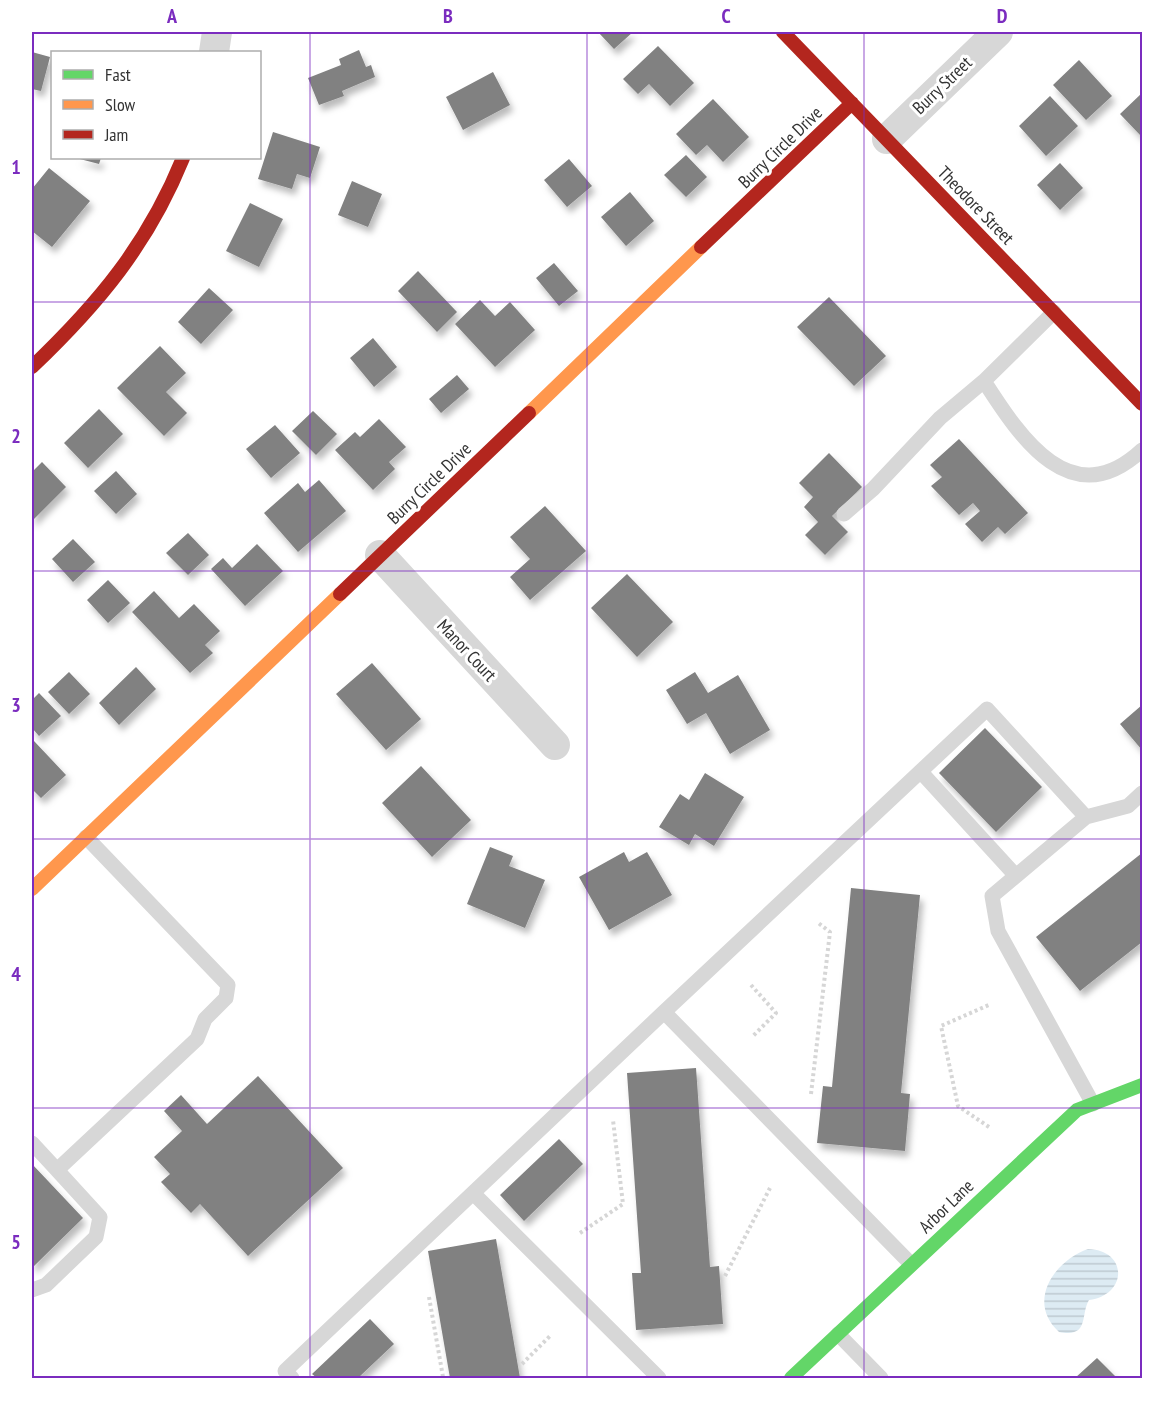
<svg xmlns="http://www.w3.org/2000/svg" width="1174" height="1410" viewBox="0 0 1174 1410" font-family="'PT Sans Narrow',sans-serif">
<defs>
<pattern id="water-rules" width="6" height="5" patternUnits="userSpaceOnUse" patternTransform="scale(1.5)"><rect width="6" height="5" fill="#ddebf3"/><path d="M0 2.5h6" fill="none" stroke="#becad1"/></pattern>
<filter id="shadow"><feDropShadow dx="3.5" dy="6" stdDeviation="3" flood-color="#0004"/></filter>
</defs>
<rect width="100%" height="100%" fill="#fff"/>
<!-- water -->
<path fill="url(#water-rules)" d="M1088 1249C1128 1250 1128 1295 1089 1300 1080 1315 1090 1338 1059 1332 1026 1302 1054 1261 1088 1249Z"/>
<!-- building -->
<path fill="#818181" filter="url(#shadow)" d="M598 32H633L614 49Z
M658 46 694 83 670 106 649 84 638 94 623 79Z
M359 50 366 67 371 65 375 77 342 91 344 96 319 105 308 78 341 65 339 59Z
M32 52 50 57 41 91 32 89Z
M1079 60 1112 96 1086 120 1053 85Z
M493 72 510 105 463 130 446 97Z
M1142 93V134L1141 136 1120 114Z
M1050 96 1078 126 1046 156 1019 126Z
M713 99 749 137 723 162 707 145 696 155 676 134Z
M273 132 320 147 310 178 297 174 292 189 258 179Z
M686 155 707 177 686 197 664 175Z
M76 158H101L99 164Z
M569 159 592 186 567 207 544 180Z
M1060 163 1083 188 1060 210 1037 185Z
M49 168 90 201 52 247 32 231V189Z
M352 181 382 194 368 227 338 215Z
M630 192 654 221 626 246 601 217Z
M250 203 283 219 259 267 226 251Z
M554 263 578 291 559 306 536 278Z
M418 271 457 312 437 332 398 291Z
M209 288 233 310 201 344 178 322Z
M829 297 886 356 854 386 797 327Z
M480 300 495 316 510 302 535 330 495 367 455 324Z
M373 338 397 367 374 387 350 358Z
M160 346 186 373 166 392 187 413 164 436 117 388Z
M457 375 469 389 441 413 429 399Z
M99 409 123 434 88 468 64 443Z
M313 411 337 434 316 455 292 431Z
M379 419 406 447 389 462 395 469 373 490 335 450 355 432 360 437Z
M275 425 300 453 271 478 246 449Z
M959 439 1028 513 1005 534 998 527 982 542 965 524 980 511 973 503 959 515 931 486 942 477 930 465Z
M829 453 862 487 832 516 848 532 825 555 805 535 818 522 804 507 813 497 799 483Z
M42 462 66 487 32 521V472Z
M116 471 137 494 116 514 94 491Z
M319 480 346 511 298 552 264 513 298 483 305 492Z
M545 506 586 551 530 600 510 577 530 559 510 537Z
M188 533 209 555 188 575 166 553Z
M73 539 95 562 73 582 52 559Z
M257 544 283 571 245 606 211 569 223 558 232 568Z
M627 574 673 622 637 657 591 608Z
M108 580 130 603 108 623 87 600Z
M154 591 179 618 194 604 220 631 205 645 213 653 190 673 132 612Z
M372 663 421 719 386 750 336 694Z
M136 667 156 689 119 725 99 703Z
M69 672 90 694 69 714 48 692Z
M695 672 708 693 738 675 770 730 730 754 706 713 687 724 666 690Z
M39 693 61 716 39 736 32 728V700Z
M1142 705V750L1120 724Z
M985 728 1042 787 996 832 939 773Z
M34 741 66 775 41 798 32 789Z
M421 766 471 820 432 857 382 803Z
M705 773 744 797 714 846 695 834 689 845 659 827 680 794 689 800Z
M490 847 513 856 509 866 545 880 525 928 467 904Z
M624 852 629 862 647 852 672 895 609 930 579 877Z
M1142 853V942L1080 991 1036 937Z
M851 888 920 895 901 1093 910 1094 905 1151 817 1143 823 1086 832 1087Z
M696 1068 710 1267 719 1266 723 1324 636 1330 632 1273H641L627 1073Z
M258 1076 343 1168 248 1256 200 1204 191 1213 161 1182 170 1174 154 1157 182 1131 164 1111 181 1095 207 1124Z
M559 1139 583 1164 524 1221 500 1195Z
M32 1164 83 1218 32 1268Z
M496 1239 520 1378H450L428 1251Z
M370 1319 394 1344 358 1378H317L312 1374Z
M1097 1358 1117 1378H1075Z"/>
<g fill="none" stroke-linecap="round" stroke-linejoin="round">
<!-- path -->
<path stroke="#d6d6d6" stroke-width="4" stroke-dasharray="3 3" stroke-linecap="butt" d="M751 985 776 1013 753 1036
M1142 1012V1018
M811 1094 830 932 817 922
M989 1127 958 1106 941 1026 991 1004
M580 1233 623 1204 613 1120
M725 1276 770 1188
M429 1297 443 1377 441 1378
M522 1364 551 1335"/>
<!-- lane -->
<path stroke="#d7d7d7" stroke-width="15" d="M1054 312 984 381C1021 439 1072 515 1142 450
M844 514 873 489 940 418 984 381
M921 772 1016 876
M1086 817 1128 806 1142 793
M32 1143 57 1170
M473 1193 659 1378
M911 1264 664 1012 987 709 1086 817 992 896 998 931 1093 1104
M32 1290 46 1285 96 1237 100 1217 57 1170 197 1039 205 1019 226 998 228 985 86 837
M838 1334 881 1378
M292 1378 285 1371 664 1012"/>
<!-- street -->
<path stroke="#d7d7d7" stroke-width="30" d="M214 52 217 32
M887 139 998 32
M380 555 555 745"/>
<!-- fast -->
<path stroke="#63d668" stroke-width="14" d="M791 1378 1077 1110 1142 1085"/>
<!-- slow -->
<path stroke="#ff974d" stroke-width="14" d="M529 413 701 247
M32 889 340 594"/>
<!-- jam -->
<path stroke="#b3261e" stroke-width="14" d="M783 32 1142 404
M701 247 852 103
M32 367C99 303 148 244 183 158
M340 594 529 413"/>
</g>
<!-- grid -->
<path fill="none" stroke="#7b2cbf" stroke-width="1.5" stroke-opacity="0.55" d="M310 32V1378M587 32V1378M864 32V1378M32 302H1142M32 571H1142M32 839H1142M32 1108H1142"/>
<g text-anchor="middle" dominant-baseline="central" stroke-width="6" stroke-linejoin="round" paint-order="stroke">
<!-- street labels -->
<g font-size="18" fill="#333" stroke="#fff">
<text transform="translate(942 85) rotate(-44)">Burry Street</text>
<text transform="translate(780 147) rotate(-44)">Burry Circle Drive</text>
<text transform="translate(976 205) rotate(46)">Theodore Street</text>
<text transform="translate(429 483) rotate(-44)">Burry Circle Drive</text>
<text transform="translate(467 650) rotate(47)">Manor Court</text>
<text transform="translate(946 1206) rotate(-44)">Arbor Lane</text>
</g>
</g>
<!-- border -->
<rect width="1174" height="1410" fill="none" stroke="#ffffff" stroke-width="66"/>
<!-- legend -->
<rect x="51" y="51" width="210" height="108" fill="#ffffff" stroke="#adadad" stroke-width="1.5"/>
<rect x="63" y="70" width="30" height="9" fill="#63d668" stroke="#adadad" stroke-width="1.5"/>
<text x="105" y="81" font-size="18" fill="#333333">Fast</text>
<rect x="63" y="100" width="30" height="9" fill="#ff974d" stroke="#adadad" stroke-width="1.5"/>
<text x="105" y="111" font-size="18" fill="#333333">Slow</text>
<rect x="63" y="130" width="30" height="9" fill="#b3261e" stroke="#adadad" stroke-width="1.5"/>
<text x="105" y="141" font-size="18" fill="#333333">Jam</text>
<rect x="33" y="33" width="1108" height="1344" fill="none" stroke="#7b2cbf" stroke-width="2"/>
<g font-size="20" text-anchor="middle" font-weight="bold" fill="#7b2cbf">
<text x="172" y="23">A</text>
<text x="448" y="23">B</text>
<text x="726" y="23">C</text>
<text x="1002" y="23">D</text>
<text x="16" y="174">1</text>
<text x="16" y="443">2</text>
<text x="16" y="712">3</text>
<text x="16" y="981">4</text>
<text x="16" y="1249">5</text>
</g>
</svg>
